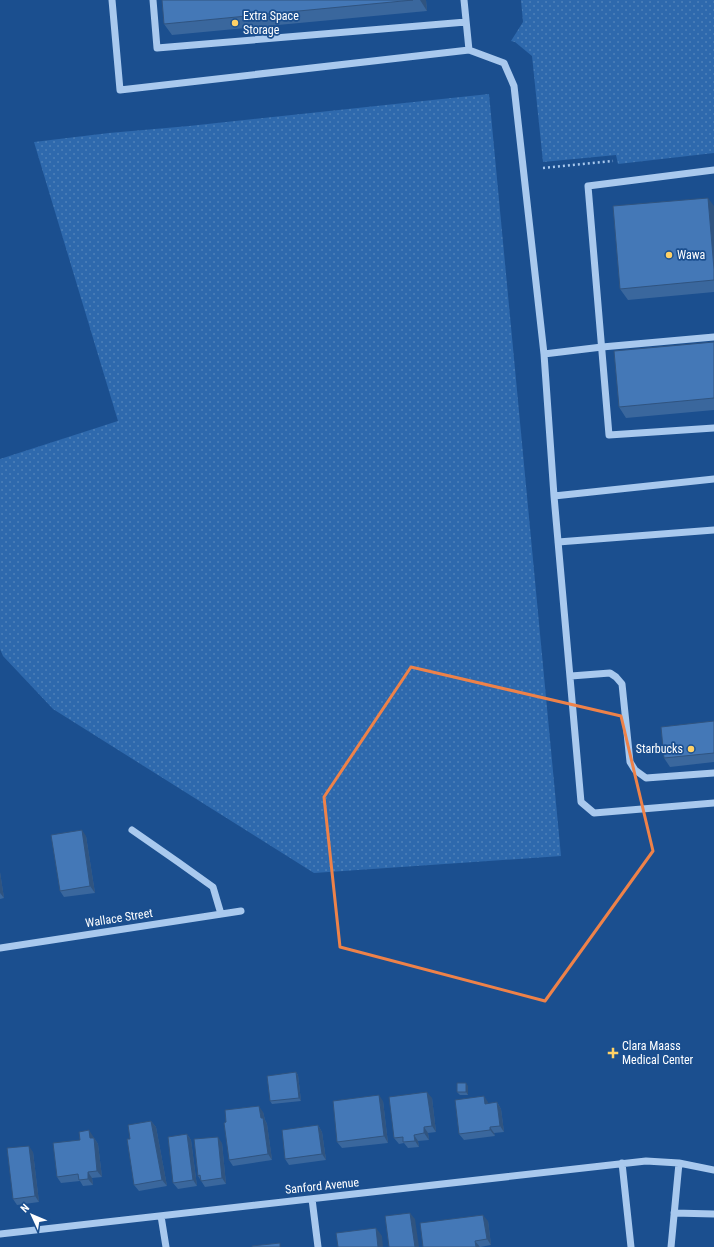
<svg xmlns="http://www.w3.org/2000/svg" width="714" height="1247" viewBox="0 0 714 1247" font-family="'Roboto Condensed',sans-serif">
<defs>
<pattern id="grass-dots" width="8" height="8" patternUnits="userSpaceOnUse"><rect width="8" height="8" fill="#2e69ad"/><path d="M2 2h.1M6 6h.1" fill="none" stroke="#4d80b9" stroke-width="1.8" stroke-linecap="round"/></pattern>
</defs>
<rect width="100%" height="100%" fill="#1b4f8f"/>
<!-- grass -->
<path fill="url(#grass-dots)" d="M521 0H714V153L618 164 616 155 543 162 532 56 515 42 511 41 523 22Z
M489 94 561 856 314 873 53 709 3 656 0 649V459L118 421 34 142 109 133 189 126Z"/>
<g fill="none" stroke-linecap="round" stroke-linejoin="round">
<!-- path -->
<path stroke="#a9c9ee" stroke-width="2.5" stroke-dasharray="2 3" stroke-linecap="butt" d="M543 168 613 161"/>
<!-- minor -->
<path stroke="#a9c9ee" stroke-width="7" d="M112 0 120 90 469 50 504 63 514 86 544 354 554 496 714 479
M153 0 157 48 466 22
M464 0 469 50
M714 170 588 186 609 435 714 428
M544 354 602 347 714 337
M554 496 581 802 594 813 714 803
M558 542 714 530
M571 676 610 673 616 677 622 684 630 762 635 770 646 778 714 773
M132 830 178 862 213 887 221 914
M0 948 241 911
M622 1163 631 1247
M312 1199 318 1247
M674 1213 714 1214
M161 1216 166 1247
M0 1234 646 1161 679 1163 714 1170
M671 1247 679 1163"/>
</g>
<!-- wall -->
<path fill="#3a679d" d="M162 0H426L427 11 172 35 164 24Z
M714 206V292L628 300 620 289Z
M714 342V410L626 418 619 407Z
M714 721V762L670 767 664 758Z
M86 836 95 893 64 897 60 891Z
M0 872 4 898 0 899Z
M296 1072 298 1075 301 1101 272 1104 270 1101Z
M468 1086V1095H460L457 1092Z
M432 1098 436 1132 428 1133 429 1140 418 1141 419 1147 408 1148 404 1143 399 1144 394 1138Z
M383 1101 388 1143 342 1148 337 1142Z
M488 1102V1104L497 1102 501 1109 504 1132 494 1133 495 1136 464 1140 459 1134Z
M263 1112 265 1120 267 1124 272 1160 233 1166 229 1160 226 1122Z
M151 1121 156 1127 167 1186 139 1191 134 1185 130 1139Z
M318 1125 322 1132 326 1160 289 1165 285 1159Z
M187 1134 191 1140 197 1186 178 1189 173 1183Z
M94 1137V1138L98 1144 102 1177 92 1178 93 1185 83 1186 80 1181 61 1183 57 1177 80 1140Z
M222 1143 226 1184 205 1187 198 1176Z
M33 1152 39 1202 17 1205 13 1199Z
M488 1221 491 1245 480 1247H423Z"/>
<!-- shaded-wall -->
<path fill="#305480" d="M420 0H426L427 11Z
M708 198 714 206V269Z
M82 830 86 836 95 893 90 886Z
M0 872 4 898 0 893Z
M296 1072 298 1075 301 1101 299 1098Z
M466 1083 468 1086V1095L466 1092Z
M427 1092 432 1098 436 1132 432 1126Z
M379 1095 383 1101 388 1143 384 1136Z
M484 1096 488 1102 489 1110 485 1104Z
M497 1102 501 1109 504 1132 500 1126Z
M259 1106 263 1112 265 1120 267 1124 272 1160 268 1154Z
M151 1121 156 1127 167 1186 162 1180Z
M318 1125 322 1132 326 1160 322 1154Z
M424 1127 428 1133 429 1140 424 1133Z
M490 1127 494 1133 495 1136 490 1130Z
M89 1130 98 1144 102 1177 97 1171 90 1138Z
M187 1134 191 1140 197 1186 193 1180Z
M414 1135 418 1141 419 1147 415 1141Z
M218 1137 222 1143 226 1184 222 1178Z
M29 1146 33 1152 39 1202 35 1196Z
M88 1172 92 1178 93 1185 88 1179Z
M410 1213 415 1219 419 1247H415Z
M483 1215 488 1221 491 1245 487 1239Z
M376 1228 382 1236 383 1247H378Z
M475 1241 480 1247H476Z"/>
<!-- building -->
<path fill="#4478b7" stroke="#305480" d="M162 0H413L164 24Z
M708 198 714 269V280L620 289 613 206Z
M714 342V398L619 407 614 351Z
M714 721V753L664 758 661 727Z
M82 830 90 886 60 891 51 835Z
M296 1072 299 1098 270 1101 267 1076Z
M457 1083H466V1092H457Z
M427 1092 432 1126 424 1127V1133L414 1135 415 1141 403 1142V1137L394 1138 389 1097Z
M379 1095 384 1136 337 1142 333 1101Z
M484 1096 485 1104 497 1102 500 1126 490 1127V1130L459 1134 455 1100Z
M259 1106 261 1118H263L268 1154 229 1160 224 1123 226 1122 225 1110Z
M151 1121 162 1180 134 1185 127 1139H130L128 1125Z
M318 1125 322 1154 285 1159 282 1130Z
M89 1130 90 1138H94L97 1171 88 1172V1179L79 1180 78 1174 57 1177 53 1143 80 1140 79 1132Z
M187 1134 193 1180 173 1183 168 1137Z
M218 1137 222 1178 201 1181 200 1175 198 1176 194 1139Z
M29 1146 35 1196 13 1199 7 1148Z
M410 1213 415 1247H389L385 1216Z
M483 1215 487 1239 475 1241 476 1247H423L420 1223Z
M376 1228 378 1247H338L336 1233Z
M280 1243V1247H252V1246Z"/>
<!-- marked area -->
<path fill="none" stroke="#ee8249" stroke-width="3" stroke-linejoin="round" d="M411 667 621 716 653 851 545 1001 340 947 324 797Z"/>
<!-- markers -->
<g fill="#ffd166" stroke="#1b4f8f" stroke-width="1.5">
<circle cx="235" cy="23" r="4"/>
<circle cx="669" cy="255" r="4"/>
<circle cx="691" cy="749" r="4"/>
<path d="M611 1047h4v4h4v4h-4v4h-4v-4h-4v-4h4z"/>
</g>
<g text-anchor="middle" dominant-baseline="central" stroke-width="3.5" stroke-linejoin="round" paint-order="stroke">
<!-- poi labels -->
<g font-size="12" fill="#fff" stroke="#1b4f8f" text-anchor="start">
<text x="243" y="16">Extra Space<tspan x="243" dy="14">Storage</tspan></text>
<text x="677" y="255">Wawa</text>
<text x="683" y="749" text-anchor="end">Starbucks</text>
<text x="622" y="1046">Clara Maass<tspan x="622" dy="14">Medical Center</tspan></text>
</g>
<!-- street labels -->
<g font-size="12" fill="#fff" stroke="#1b4f8f">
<text transform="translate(119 918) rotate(-9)">Wallace Street</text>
<text transform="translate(322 1186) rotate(-6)">Sanford Avenue</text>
</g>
</g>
<!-- north arrow -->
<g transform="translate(32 1215) rotate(314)" stroke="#1b4f8f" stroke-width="3" paint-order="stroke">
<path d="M0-3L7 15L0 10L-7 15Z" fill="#ffffff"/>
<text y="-6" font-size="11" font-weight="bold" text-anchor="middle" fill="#ffffff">N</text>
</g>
</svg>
